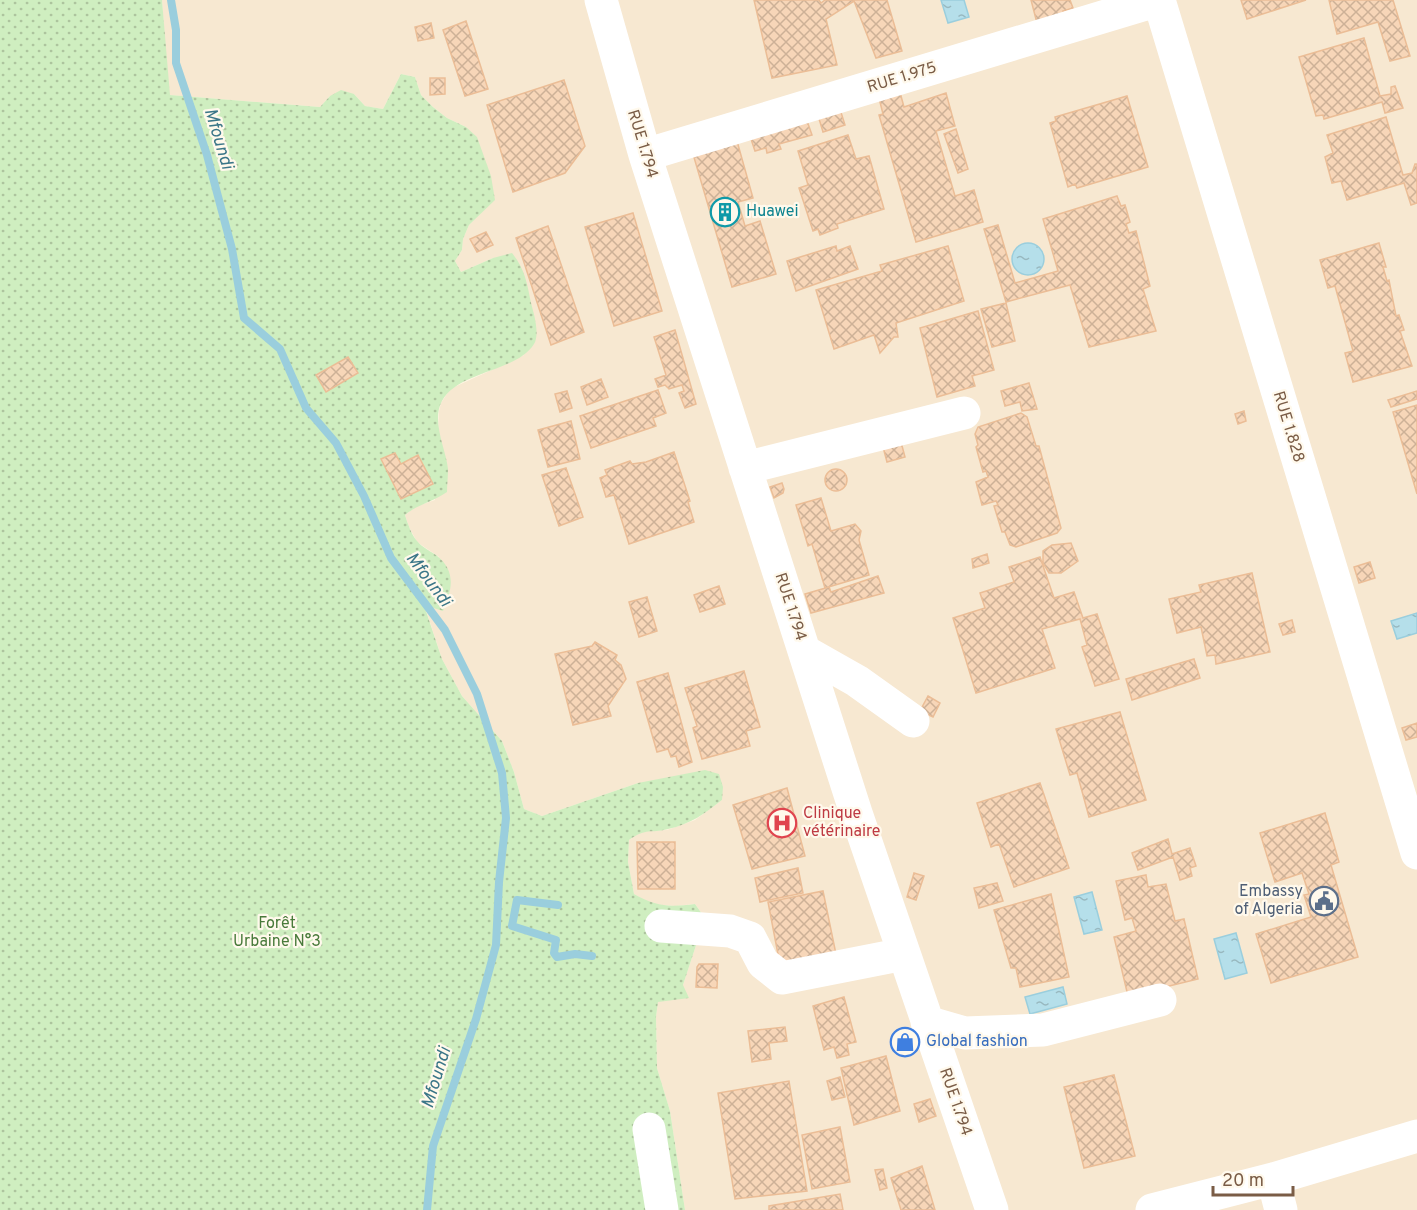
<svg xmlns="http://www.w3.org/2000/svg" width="1417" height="1210" viewBox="0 0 1417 1210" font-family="Overpass,sans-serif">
<defs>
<pattern id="park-dots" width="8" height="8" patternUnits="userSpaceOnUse" patternTransform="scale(1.5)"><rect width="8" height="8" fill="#cfeec0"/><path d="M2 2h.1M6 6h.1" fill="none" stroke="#adc49e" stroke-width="1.8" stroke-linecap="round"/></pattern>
<pattern id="water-ripples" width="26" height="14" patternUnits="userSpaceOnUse" patternTransform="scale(1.5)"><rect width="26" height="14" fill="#b5dfea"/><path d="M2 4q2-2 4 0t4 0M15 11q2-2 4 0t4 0" fill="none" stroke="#98b8bf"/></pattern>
<pattern id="building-cross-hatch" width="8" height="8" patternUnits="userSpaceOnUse" patternTransform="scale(1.5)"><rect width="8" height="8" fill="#f7d6b8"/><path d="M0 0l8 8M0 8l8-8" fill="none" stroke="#cdb197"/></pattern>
</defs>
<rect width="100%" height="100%" fill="#fff6e3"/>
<!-- residential -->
<path fill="#f7e8d1" d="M162 0H1417V1210H685L670 1111 657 1068 656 1017 658 1002 683 985 705 918 695 904 675 906 651 904 634 894 628 862 629 840 642 831 667 830 695 820 722 800 638 783 542 816 524 809 514 772 502 741 462 696 442 659 424 604 439 557 417 542 409 527 405 515 417 506 435 500 439 411 441 403 450 389 524 355 493 258 461 272 455 261 462 250 463 239 469 225 494 200 466 127 447 118 433 107 421 95 415 77 401 74 383 109 365 106 354 94 330 96 320 107 169 95Z"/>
<!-- park -->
<path fill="url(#park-dots)" d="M0 0H162L170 95 320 107 330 96 341 90 354 94 365 106 383 109 401 74 415 77 421 95 433 107 447 118 466 127 477 137 491 176 495 200 469 225 463 239 462 250 455 261 461 272 493 258 512 253C525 269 527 283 531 303 534 314 540 334 534 344 517 372 458 371 442 401 431 421 446 449 448 469 448 477 447 485 447 492 433 502 418 504 405 515 408 524 411 534 417 541 422 547 430 551 436 555 457 571 452 590 443 611L424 605 442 659 462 696 502 741 514 772 524 809 542 816 638 783 705 770 719 774 723 787 722 800C704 814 691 824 668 829 649 834 648 827 629 840L628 862 634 894C657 907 669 907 695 904L705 918 683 985 689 998 658 1002 656 1017 657 1068 670 1111 685 1210H0Z"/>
<!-- water -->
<path fill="url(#water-ripples)" stroke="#9acedd" stroke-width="1.5" d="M941 0H964L969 17 948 23Z
M1012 259a16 16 0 1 1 32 0a16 16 0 1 1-32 0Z
M1417 613V633L1397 639 1391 621Z
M1092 892 1102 930 1084 934 1074 897Z
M1236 933 1247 973 1225 979 1214 939Z
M1063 987 1067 1004 1030 1014 1025 997Z"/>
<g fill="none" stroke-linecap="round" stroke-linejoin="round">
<!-- stream -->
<path stroke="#9acedd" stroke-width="8" d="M171 0 176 30V63L207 155 232 249 244 318 280 349 306 408 336 443 364 496 391 558 445 630 477 694 502 773 506 818 499 882 496 945 476 1019 433 1146 427 1210
M558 905 517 900 512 926 556 940 554 953 557 957 575 954 592 956"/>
</g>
<!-- building -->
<path fill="url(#building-cross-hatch)" stroke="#ebbd96" stroke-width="1.5" d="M754 0H819L821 3 825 0H887L902 51 876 58 854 1 826 19 837 65 772 78Z
M1031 0H1070L1073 8 1063 11 1064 15 1037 23Z
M1241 0H1306L1247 19Z
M1329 0H1393L1410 56 1390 61 1378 22 1337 34Z
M466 21 488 89 465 96 443 30Z
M431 23 434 38 418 41 415 27Z
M1364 38 1380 96 1391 94V87L1395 86 1403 108 1385 113 1382 102 1324 119 1323 115 1316 116 1299 57Z
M430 78H445V94L430 95Z
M564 80 585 146 565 173 513 192 487 105Z
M898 85 904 107 946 93 955 126 936 131 955 196 974 190 983 222 916 242 879 115 883 114 879 98Z
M1127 96 1148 167 1077 188 1075 184 1068 187 1050 123 1056 121 1055 117Z
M839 106 845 125 823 132 817 112Z
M805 115 812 135 779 144 781 149 767 153 766 148 755 151 749 133Z
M1386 117 1403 175 1412 173 1415 164H1417V203L1411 205 1404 183 1347 200 1341 181 1332 183 1325 157 1333 153 1327 135Z
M956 129 968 169 958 173 944 134Z
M848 135 856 159 869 156 884 209 837 224 838 228 820 235 818 229 813 231 799 188 808 185 798 151Z
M737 141 753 198 738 202 745 226 760 221 776 274 732 287 693 154Z
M1117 196 1121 206 1125 205 1130 222 1126 224 1129 233 1136 231 1150 286 1143 289 1156 331 1089 347 1070 285 1006 302 984 229 998 225 1015 283 1058 271 1043 219Z
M633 213 662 311 614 326 585 227Z
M548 226 584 332 551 345 516 238Z
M486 232 493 245 477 252 470 239Z
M1379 243 1386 267H1383L1387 281 1389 280 1396 316 1399 315 1404 330 1400 331 1412 366 1353 382 1345 353 1353 351 1335 286 1328 288 1320 260Z
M836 246 837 251 850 246 858 269 796 291 787 261Z
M948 246 964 301 896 323 898 337H894L880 353 874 335 834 349 816 290 882 271 880 265Z
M1006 303 1015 341 992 347 981 309Z
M978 311 994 370 972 376 975 386 937 397 920 328Z
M675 330 696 404 685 408 679 393 684 391 682 385 669 389 665 385 658 387 655 379 666 375 654 337Z
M348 357 358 373 326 392 316 375Z
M601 379 608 397 587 405 581 387Z
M1029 383 1037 409 1022 411 1020 402 1005 406 1001 391Z
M658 390 666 413 653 418 656 426 591 448 580 416Z
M567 391 572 408 560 412 555 394Z
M1417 391V399L1391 407 1388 400Z
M1417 405V494L1393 412Z
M1244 411 1246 421 1238 424 1235 414Z
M1021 413 1027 417 1036 446H1039L1061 528 1057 533 1016 547 1010 545 1005 532H1002L994 506 998 505 996 501 982 505 976 482 988 477 986 471 983 472 976 447 978 445 975 434 978 427Z
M571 421 580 459 548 467 538 430Z
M901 442 905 457 887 462 883 447Z
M674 452 690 501 688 502 694 522 629 544 614 495 606 497 600 478 607 475 605 470 630 461 632 464 646 462Z
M395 453 401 464 418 455 433 484 401 499 381 459Z
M566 468 583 517 559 526 542 475Z
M825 480a11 11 0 1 1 22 0a11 11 0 1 1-22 0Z
M782 483 784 489 783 493 774 498 770 487Z
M821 498 831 531 855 524 861 531 859 540 869 575 825 588 812 544 808 546 796 505Z
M1071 543 1078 561 1061 573H1049L1043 563V551L1052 545Z
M987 554 989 563 973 568 972 559Z
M1040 557 1054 598 1074 592 1083 618 1097 614 1119 679 1095 686 1082 647 1087 645 1080 619 1042 629 1055 668 976 693 953 618 985 608 980 593 1014 582 1009 567Z
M1370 562 1375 578 1359 583 1354 567Z
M1252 573 1270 652 1216 664 1215 655 1207 656 1201 627 1177 633 1169 599 1201 592 1199 585Z
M878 576 884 593 811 613 805 594 829 587 831 592Z
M719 586 725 604 700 612 694 595Z
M647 597 657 631 639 637 629 602Z
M1292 620 1295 632 1283 635 1279 624Z
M595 642 617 655 615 660 621 665 626 679 608 706 611 716 573 725 555 654 592 646Z
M1194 659 1200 678 1132 700 1126 679Z
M744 671 760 727 746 731 750 746 702 759 693 728 697 726 685 688Z
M668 673 692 762 679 767 676 756 671 757 668 749 657 752 637 682Z
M928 696 940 703 933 717 920 711Z
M1120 712 1146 800 1089 817 1077 773 1070 775 1056 729Z
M1417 723V737L1406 740 1402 728Z
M1040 783 1069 868 1014 887 999 844 991 847 977 803Z
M787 788 805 856 752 869 733 805Z
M1325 813 1339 862 1331 865 1358 957 1271 983 1256 934 1311 917 1304 895 1309 894 1302 873 1275 882 1260 833Z
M1168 839 1172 854 1190 848 1196 866 1190 868 1192 876 1180 880 1173 857 1138 870 1132 853Z
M637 842H675V889H638Z
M798 868 803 893 760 902 755 878Z
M914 873 924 876 916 900 907 897Z
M1146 875 1148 887 1166 884 1175 921 1184 919 1198 979 1128 996 1114 937 1136 931 1132 918 1125 920 1116 881Z
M997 883 1003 901 979 908 974 888Z
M823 891 837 959 781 970 768 902Z
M1051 894 1069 977 1020 987 1016 968H1011L994 910Z
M699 964H718L717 988 696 987 697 967Z
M844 997 856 1042 847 1044 849 1055 837 1058 834 1047 824 1050 813 1006Z
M785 1027 787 1041 769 1043 771 1059 752 1062 748 1031Z
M886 1056 900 1111 854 1125 841 1068Z
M1114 1075 1135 1156 1084 1168 1064 1087Z
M840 1077 845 1097 832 1100 827 1081Z
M789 1081 807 1191 735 1199 718 1093Z
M930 1099 936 1116 919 1122 914 1104Z
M840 1127 850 1182 812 1189 802 1135Z
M922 1166 935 1210H901L891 1178Z
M883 1169 887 1188 880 1190 875 1170Z
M840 1194 843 1210H769V1206Z"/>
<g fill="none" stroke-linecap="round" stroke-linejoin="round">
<!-- minor -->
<path stroke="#fff" stroke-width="33" d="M601 0 645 155 856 813 992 1210
M1159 0 1417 853
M645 155 1159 0
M745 468 964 413
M804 651 857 681 913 721
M661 926 730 931 750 938 763 963 782 978 904 954
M927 1022 965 1033 1043 1030 1160 1000
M649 1129 662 1210
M1273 1179 1281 1210
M1152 1210 1273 1179 1417 1136"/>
</g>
<!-- icons -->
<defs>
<g id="building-ring" transform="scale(1.5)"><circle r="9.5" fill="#fff9ec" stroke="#0f9aa8" stroke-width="1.5"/><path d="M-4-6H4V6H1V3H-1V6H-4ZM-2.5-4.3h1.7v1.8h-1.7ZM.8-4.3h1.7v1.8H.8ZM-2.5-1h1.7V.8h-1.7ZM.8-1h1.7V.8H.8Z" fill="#0f9aa8"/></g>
<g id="hospital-ring" transform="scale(1.5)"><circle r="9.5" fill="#fff9ec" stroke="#e0444e" stroke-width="1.5"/><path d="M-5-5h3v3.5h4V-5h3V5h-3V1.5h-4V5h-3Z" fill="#e0444e"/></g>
<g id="civic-ring" transform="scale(1.5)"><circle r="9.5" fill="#fff9ec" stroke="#5c6f8a" stroke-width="1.5"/><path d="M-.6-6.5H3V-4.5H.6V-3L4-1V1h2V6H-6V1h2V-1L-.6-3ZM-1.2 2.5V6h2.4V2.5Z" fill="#5c6f8a"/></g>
<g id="shop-ring" transform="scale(1.5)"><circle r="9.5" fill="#fff9ec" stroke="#3f7fe0" stroke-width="1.5"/><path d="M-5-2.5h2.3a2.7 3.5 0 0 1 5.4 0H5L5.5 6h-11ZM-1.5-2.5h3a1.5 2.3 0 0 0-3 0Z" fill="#3f7fe0"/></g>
</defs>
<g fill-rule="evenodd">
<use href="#building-ring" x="725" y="212"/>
<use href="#hospital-ring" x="782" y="823"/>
<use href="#civic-ring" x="1324" y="901"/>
<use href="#shop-ring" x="905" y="1042"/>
</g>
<g text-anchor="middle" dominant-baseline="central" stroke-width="4.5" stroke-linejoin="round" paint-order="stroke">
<!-- street labels -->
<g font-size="16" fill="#7a5c46" stroke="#fff9ec">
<text transform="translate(902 78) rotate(-17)">RUE 1.975</text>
<text transform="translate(642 144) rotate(73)">RUE 1.794</text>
<text transform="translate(1288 427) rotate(73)">RUE 1.828</text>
<text transform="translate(790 607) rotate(72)">RUE 1.794</text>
<text transform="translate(955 1102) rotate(71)">RUE 1.794</text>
</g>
<!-- culture labels -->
<g font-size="16" fill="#0d838f" stroke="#fff9ec" text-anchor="start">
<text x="746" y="212">Huawei</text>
</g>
<!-- health labels -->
<g font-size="16" fill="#be3a42" stroke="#fff9ec" text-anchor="start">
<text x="803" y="814">Clinique<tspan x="803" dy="18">vétérinaire</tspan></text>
</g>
<!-- service labels -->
<g font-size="16" fill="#4e5e75" stroke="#fff9ec" text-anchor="end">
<text x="1303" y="892">Embassy<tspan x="1303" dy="18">of Algeria</tspan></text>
</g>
<!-- park labels -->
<g font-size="16" fill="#487a3a" stroke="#fff9ec">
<text x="277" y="924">Forêt<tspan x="277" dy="18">Urbaine N°3</tspan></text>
</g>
<!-- shop labels -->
<g font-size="16" fill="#366cbe" stroke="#fff9ec" text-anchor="start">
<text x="926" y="1042">Global fashion</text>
</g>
<!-- water labels -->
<g font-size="18" font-style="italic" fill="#3b7688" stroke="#fff9ec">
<text transform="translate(218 139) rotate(73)">Mfoundi</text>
<text transform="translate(428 580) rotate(53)">Mfoundi</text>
<text transform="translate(437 1078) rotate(-73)">Mfoundi</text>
</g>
</g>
<!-- scale -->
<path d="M1213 1186v9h80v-9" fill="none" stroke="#7a5c46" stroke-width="3"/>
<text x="1222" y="1186" font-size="18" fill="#7a5c46" stroke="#fff9ec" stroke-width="4.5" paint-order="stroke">20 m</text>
</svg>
